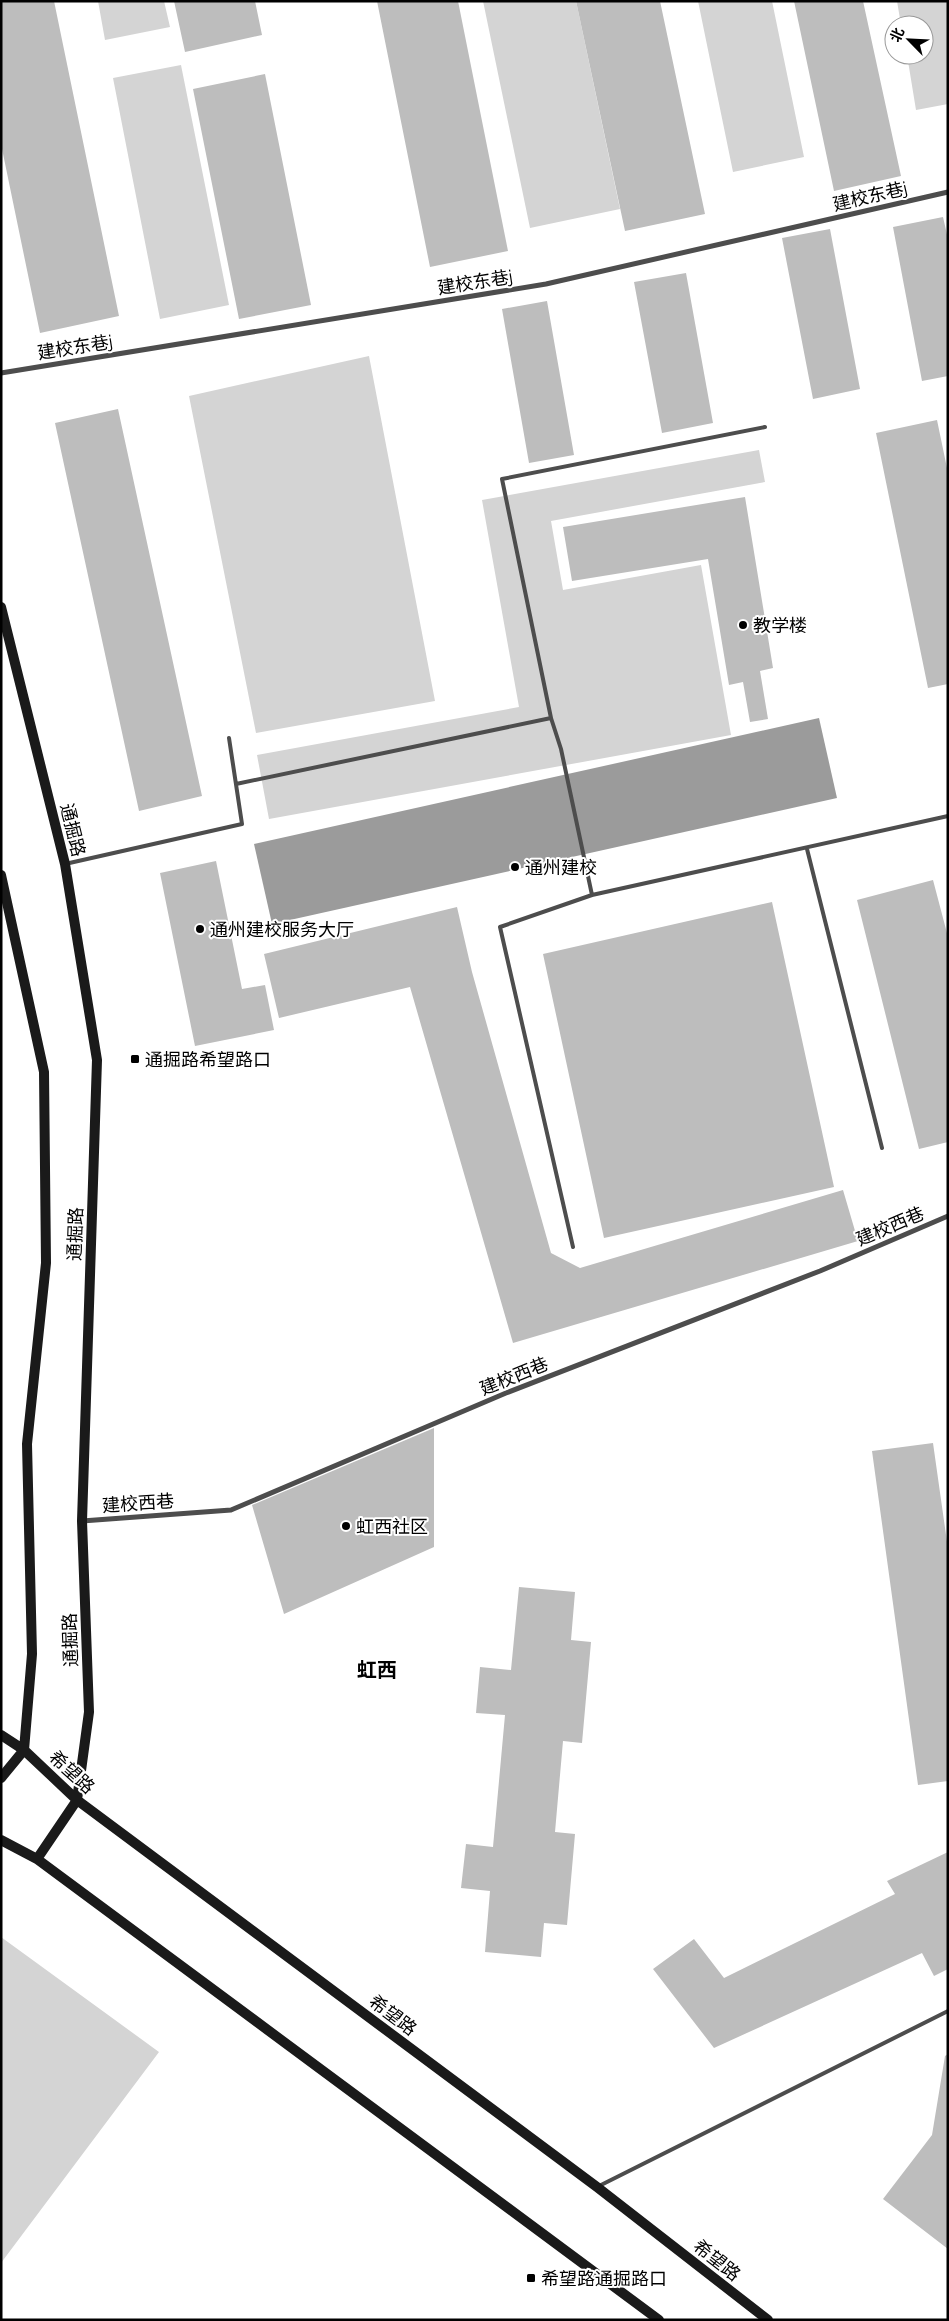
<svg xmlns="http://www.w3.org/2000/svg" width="949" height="2321" viewBox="0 0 949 2321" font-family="Raleway,'Noto Sans SC',sans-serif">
<rect width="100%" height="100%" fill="#fff"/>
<!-- green -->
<path fill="#d4d4d4" d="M98 1H164L170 27 105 40Z
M483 1H576L620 209 530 228Z
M698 1H772L804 157 733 172Z
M897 1H948V104L916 110 907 55H924V25H901Z
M181 65 229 305 160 319 113 78Z
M369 356 435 701 256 733 189 396Z
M759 450 765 482 551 521 563 590 701 565 731 735 269 819 257 755 519 707 482 500Z
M1 1937 159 2052 1 2263Z"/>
<!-- water -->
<path fill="#9b9b9b" d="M819 718 837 798 272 924 254 844Z"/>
<!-- building -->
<path fill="#bdbdbd" d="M1 1H54L119 316 40 333 1 144Z
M174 1H255L262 35 185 52Z
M377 1H458L508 251 430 267Z
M576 1H660L705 214 625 231Z
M794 1H863L901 176 834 191Z
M265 74 311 305 239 319 193 89Z
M943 217 948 239V376L922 381 893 227Z
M830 229 860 389 813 399 782 238Z
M686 273 713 423 662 433 634 282Z
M547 301 574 455 529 463 502 309Z
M118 409 202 796 139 811 55 423Z
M937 420 948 473V684L928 688 876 433Z
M745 497 773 668 760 671 768 719 750 722 743 682 729 685 708 559 572 581 563 527Z
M216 861 242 989 265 985 274 1030 195 1046 160 873Z
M933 880 948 937V1142L919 1149 857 900Z
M772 902 834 1187 604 1238 543 954Z
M457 907 472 972 551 1253 580 1268 843 1190 858 1241 513 1343 410 987 279 1018 264 954Z
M434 1428V1547L284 1614 252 1505Z
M933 1443 948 1549V1781L918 1785 872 1451Z
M519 1587 575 1592 571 1640 591 1642 582 1743 563 1741 555 1832 575 1834 567 1925 544 1923 541 1957 485 1952 490 1891 461 1888 466 1844 493 1847 505 1715 476 1713 480 1667 511 1670Z
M948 1852V1969L934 1976 922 1953 714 2048 653 1969 694 1939 724 1978 895 1894 887 1881Z
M948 2054V2249L883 2199 932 2135 945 2056Z"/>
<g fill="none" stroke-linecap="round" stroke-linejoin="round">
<!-- lane -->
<path stroke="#4d4d4d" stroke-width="4" d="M551 718 502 479 765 427
M236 784 551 718 561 749 592 895 500 927 573 1247
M807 849 882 1148
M65 864 242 824 229 738
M592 895 948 816
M599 2186 948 2011"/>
<!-- street -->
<path stroke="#4d4d4d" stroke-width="5" d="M1 373 546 284 948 192
M82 1521 231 1510 506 1393 820 1271 948 1216"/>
<!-- secondary -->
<path stroke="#1a1a1a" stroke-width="10" d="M1 607 65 864 97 1060 82 1521 89 1712 77 1800 37 1859
M1 875 44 1072 46 1263 27 1444 32 1654 24 1750 1 1778
M1 1735 24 1750 77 1800 597 2187 768 2320
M1 1840 37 1859 659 2320"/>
</g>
<!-- markers -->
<g fill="#000" stroke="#fff" stroke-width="2">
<circle cx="743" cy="625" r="5"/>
<circle cx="515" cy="867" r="5"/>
<circle cx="200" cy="929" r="5"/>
<rect x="130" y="1054" width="10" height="10" rx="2.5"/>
<circle cx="346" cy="1526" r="5"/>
<rect x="526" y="2273" width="10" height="10" rx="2.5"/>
</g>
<g text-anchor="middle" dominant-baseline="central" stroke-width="4" stroke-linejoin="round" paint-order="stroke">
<!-- street labels -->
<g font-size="18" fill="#000" stroke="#fff">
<text transform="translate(870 196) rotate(-13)">建校东巷j</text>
<text transform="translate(475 282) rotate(-9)">建校东巷j</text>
<text transform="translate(75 347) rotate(-9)">建校东巷j</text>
<text transform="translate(73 830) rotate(76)">通掘路</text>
<text transform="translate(890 1226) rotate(-23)">建校西巷</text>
<text transform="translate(75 1234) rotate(-88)">通掘路</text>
<text transform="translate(514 1376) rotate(-22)">建校西巷</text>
<text transform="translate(138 1503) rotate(-4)">建校西巷</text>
<text transform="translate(70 1640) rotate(-92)">通掘路</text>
<text transform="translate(72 1772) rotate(42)">希望路</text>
<text transform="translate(393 2015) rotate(37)">希望路</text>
<text transform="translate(717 2260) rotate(38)">希望路</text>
</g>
<!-- poi labels -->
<g font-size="18" fill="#000" stroke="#fff" text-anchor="start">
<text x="753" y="625">教学楼</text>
<text x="525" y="867">通州建校</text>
<text x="210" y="929">通州建校服务大厅</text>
<text x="145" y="1059">通掘路希望路口</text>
<text x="356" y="1526">虹西社区</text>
<text x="541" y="2278">希望路通掘路口</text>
</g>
<!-- quarter labels -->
<g font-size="20" font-weight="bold" fill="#000" stroke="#fff">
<text x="377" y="1670">虹西</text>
</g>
</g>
<!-- border -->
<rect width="949" height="2321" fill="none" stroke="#000000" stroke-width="5"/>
<!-- north arrow -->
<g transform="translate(909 40) rotate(294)"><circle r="24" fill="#ffffff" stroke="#999999"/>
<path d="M0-4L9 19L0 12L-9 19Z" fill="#000000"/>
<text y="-8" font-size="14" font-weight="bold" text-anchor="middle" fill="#000000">北</text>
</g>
</svg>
